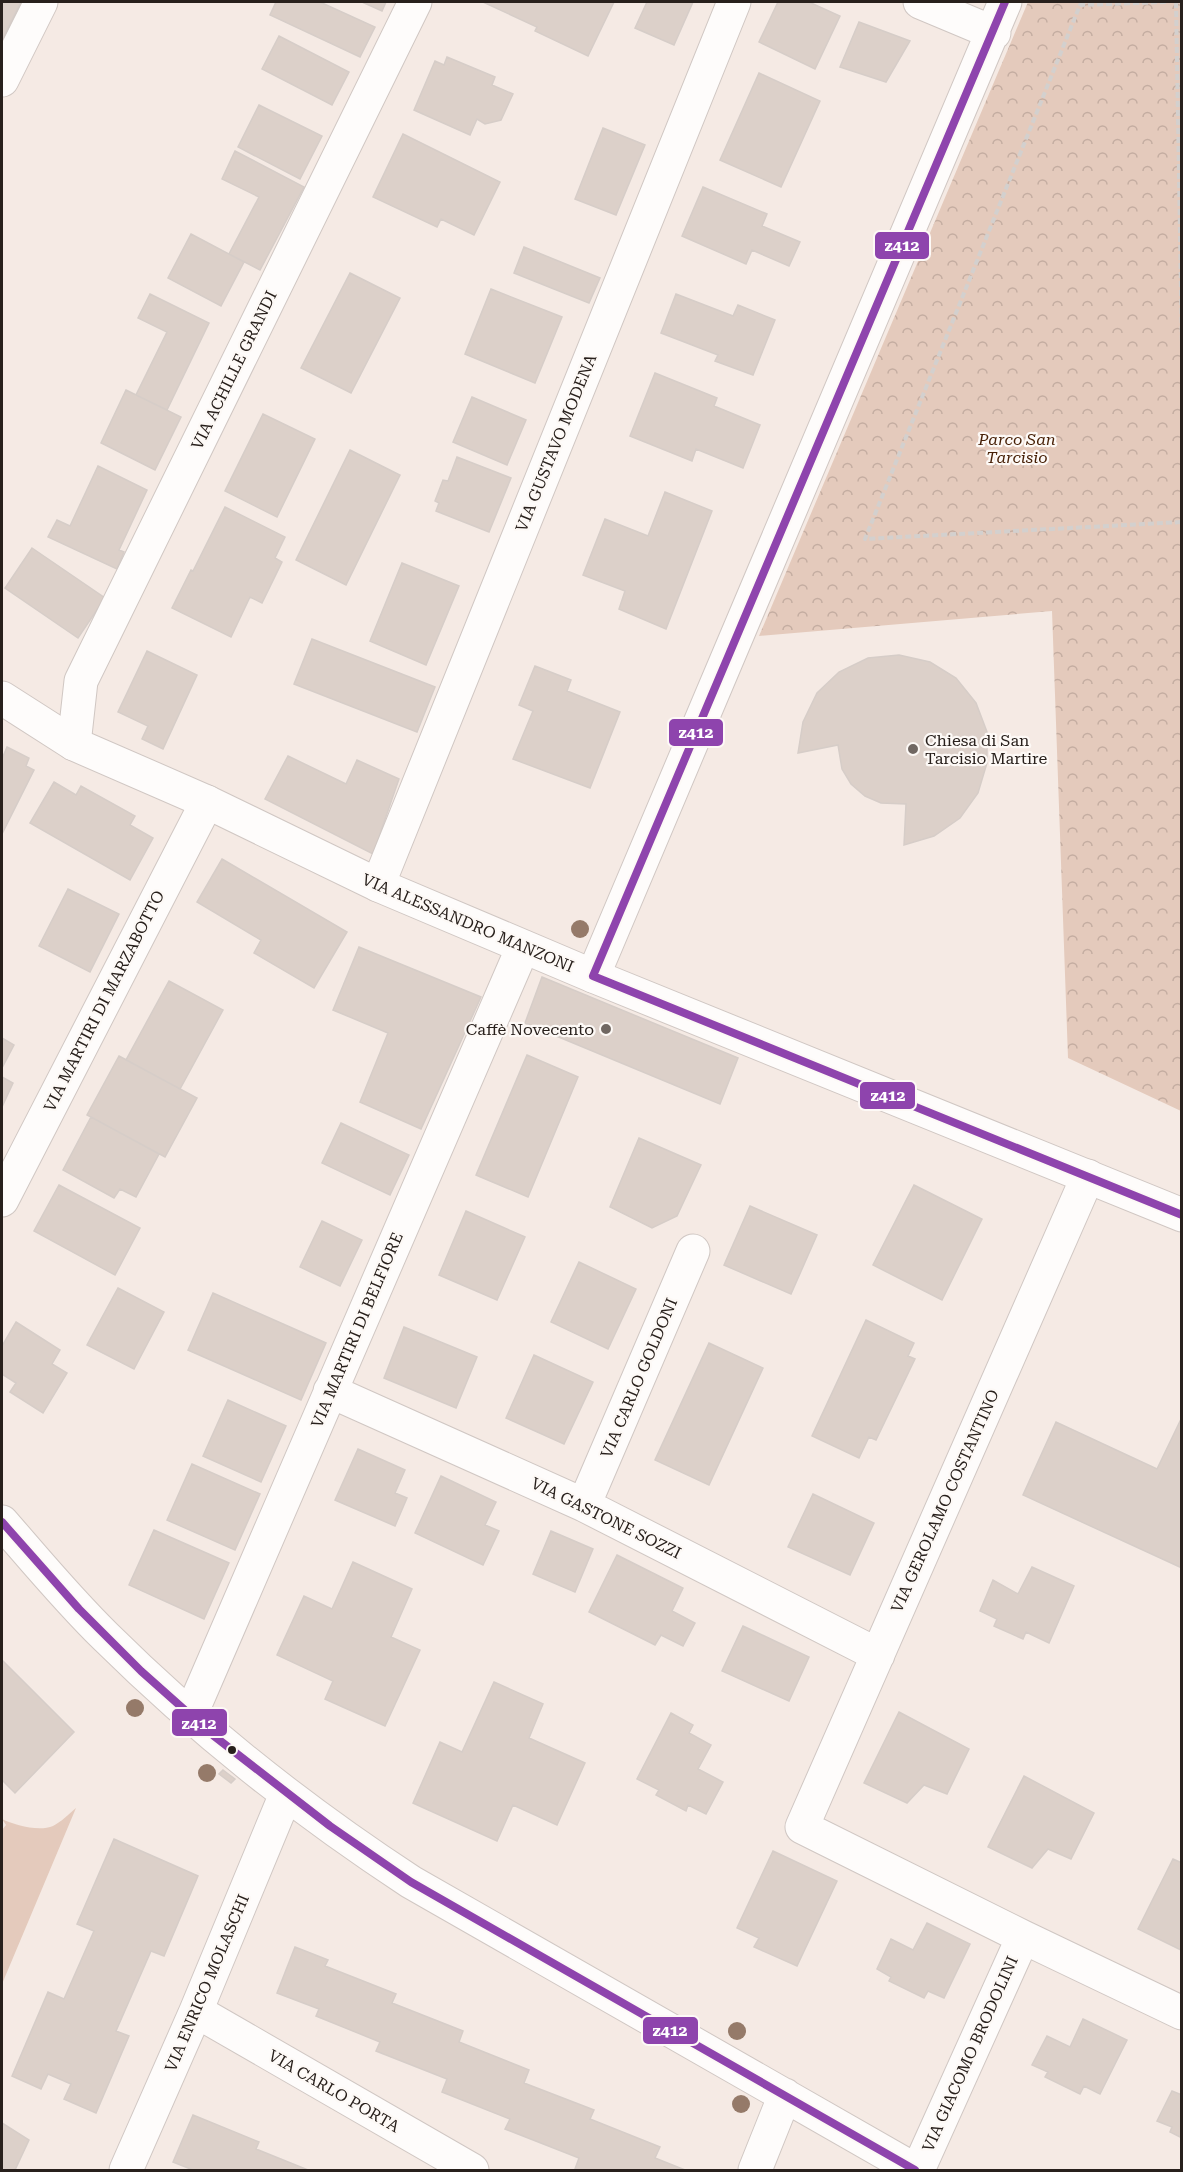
<svg xmlns="http://www.w3.org/2000/svg" width="1183" height="2172" viewBox="0 0 1183 2172" font-family="'Roboto Serif',serif">
<defs>
<pattern id="forest-crowns" width="20" height="18" patternUnits="userSpaceOnUse" patternTransform="scale(1.5)"><rect width="20" height="18" fill="#e4cabc"/><path d="M2 6a3 3 0 1 1 6 0M12 15a3 3 0 1 1 6 0" fill="none" stroke="#c4ada1"/></pattern>
</defs>
<rect width="100%" height="100%" fill="#f5eae4"/>
<!-- forest -->
<path fill="url(#forest-crowns)" d="M1028 2H1181V1111L1068 1058 1052 611 759 636Z"/>
<!-- garden -->
<path fill="#e4cabc" d="M76 1808 2 1984V1830L6 1825 2 1819C14 1825 39 1832 53 1826 61 1822 69 1814 76 1808Z"/>
<!-- building -->
<path fill="#dcd0c9" stroke="#d6cdc8" stroke-width="1.5" d="M2 2H21L2 40Z
M276 2H320L375 27 360 57 270 15Z
M362 2H386L382 11Z
M483 2H614L588 56 535 31 537 27Z
M647 2H693L674 45 635 28Z
M778 2H809L840 16 815 69 759 42Z
M859 22 910 41 886 82 840 67Z
M279 36 349 72 332 105 262 69Z
M447 57 495 77 492 85 513 94 501 120 485 124 477 119 470 135 414 110 435 61 444 65Z
M759 73 820 101 781 187 720 160Z
M259 105 322 136 300 179 238 147Z
M603 128 645 145 616 215 575 199Z
M403 134 500 182 474 235 441 219 437 227 373 197Z
M235 151 304 187 260 270 229 254 259 197 222 179Z
M703 187 767 214 762 226 800 242 789 266 752 250 746 264 682 236Z
M191 234 244 262 221 306 168 278Z
M524 247 600 278 589 303 514 273Z
M350 273 400 298 351 393 301 368Z
M491 289 562 317 535 383 465 354Z
M150 294 209 323 167 410 136 395 167 332 138 318Z
M676 294 733 316 738 305 775 320 753 375 715 361 718 355 661 333Z
M655 373 717 398 714 406 760 425 743 468 696 449 692 461 630 436Z
M126 390 181 417 155 470 101 443Z
M472 397 526 420 507 465 453 442Z
M263 414 315 439 277 517 225 491Z
M350 450 400 475 346 585 296 560Z
M457 457 511 478 489 532 436 511 439 503 435 501 443 480 448 481Z
M98 466 147 490 119 550 124 552 117 569 48 537 57 520 70 526Z
M665 492 712 511 666 629 619 609 625 591 583 575 605 519 648 536Z
M225 507 285 537 275 558 282 562 262 603 250 597 231 637 172 608 191 570 193 571Z
M32 548 105 598 78 638 5 588Z
M402 563 459 586 426 665 370 641Z
M312 639 435 687 417 732 294 684Z
M147 651 197 675 163 749 142 739 148 726 118 712Z
M899 655 930 662 956 678 976 703 987 732V763L978 793 960 818 934 836 904 845 906 804 881 803 865 796 851 784 842 769 838 745 798 753 803 722 817 693 839 672 868 658Z
M535 666 571 680 567 691 620 712 590 788 513 759 533 711 519 705Z
M7 747 29 758 26 766 34 770 2 834V759Z
M288 756 346 784 357 760 399 779 373 854 265 799Z
M54 782 76 795 81 786 135 816 130 825 153 838 130 880 30 823Z
M222 859 347 932 314 988 254 953 261 940 197 902Z
M68 889 119 914 90 972 39 946Z
M359 947 481 997 421 1129 360 1102 388 1033 333 1010Z
M542 977 738 1058 720 1104 525 1023Z
M169 981 223 1010 180 1089 126 1060Z
M2 1038 14 1045 2 1068Z
M527 1055 578 1077 528 1197 476 1175Z
M119 1056 197 1098 165 1157 87 1115Z
M2 1077 13 1083 2 1107Z
M91 1117 159 1154 136 1197 120 1189 114 1198 63 1170Z
M341 1123 409 1155 390 1195 322 1163Z
M639 1138 701 1165 677 1216 652 1228 610 1207Z
M59 1185 140 1228 115 1275 34 1231Z
M914 1185 982 1219 942 1300 873 1265Z
M750 1206 817 1235 791 1294 724 1265Z
M466 1211 525 1237 497 1300 439 1275Z
M322 1221 362 1240 340 1286 300 1267Z
M579 1262 636 1289 608 1349 551 1322Z
M118 1288 164 1312 134 1369 87 1345Z
M213 1293 326 1343 301 1400 188 1350Z
M866 1320 914 1343 908 1356 915 1359 876 1440 869 1437 859 1458 812 1436Z
M16 1322 60 1350 52 1364 67 1373 43 1413 10 1392 16 1383 2 1374V1346Z
M404 1327 477 1357 456 1408 384 1378Z
M709 1343 763 1368 709 1485 655 1460Z
M534 1355 593 1382 564 1444 506 1418Z
M228 1400 286 1426 261 1482 203 1456Z
M1182 1417V1568L1023 1495 1056 1422 1157 1469Z
M358 1449 405 1470 395 1493 407 1498 395 1526 335 1500Z
M192 1464 260 1494 235 1550 167 1520Z
M441 1476 496 1502 485 1525 499 1531 483 1565 415 1533Z
M813 1494 874 1523 850 1575 788 1547Z
M154 1530 229 1563 204 1619 129 1585Z
M551 1531 593 1549 575 1592 533 1574Z
M617 1555 683 1588 672 1611 695 1623 683 1646 661 1635 655 1645 589 1612Z
M353 1562 412 1589 391 1637 420 1650 385 1726 325 1699 333 1681 277 1655 304 1596 332 1609Z
M1032 1567 1074 1586 1049 1643 1026 1632 1023 1639 994 1626 997 1619 980 1611 993 1580 1018 1594Z
M743 1626 809 1657 789 1701 722 1671Z
M2 1660 74 1732 15 1793 2 1780Z
M494 1682 543 1704 529 1738 585 1763 557 1825 513 1805 497 1841 413 1803 440 1742 462 1752Z
M899 1712 969 1749 947 1794 924 1785 907 1803 864 1783Z
M671 1713 693 1725 689 1733 711 1745 698 1769 723 1782 706 1814 688 1805 686 1811 656 1795 659 1790 637 1779Z
M223 1770 235 1779 231 1783 219 1774Z
M1024 1776 1094 1813 1071 1859 1048 1849 1032 1868 988 1847Z
M114 1839 198 1876 164 1956 151 1951 116 2031 129 2036 96 2113 64 2099 71 2084 48 2074 41 2089 12 2076 48 1992 64 1999 94 1931 77 1924Z
M773 1851 837 1881 797 1966 754 1947 759 1938 737 1928Z
M1173 1859 1182 1863 1181 1950 1138 1929Z
M927 1923 970 1944 944 1998 928 1991 924 1998 889 1981 891 1977 877 1969 891 1939 913 1950Z
M295 1947 328 1960 325 1966 396 1994 392 2003 463 2031 459 2042 529 2070 524 2083 594 2110 590 2119 660 2147 655 2158 685 2170H580L575 2169 579 2158 505 2129 510 2119 442 2092 447 2079 376 2051 380 2042 316 2016 319 2009 277 1993Z
M1083 2019 1127 2040 1100 2094 1084 2086 1080 2094 1045 2077 1048 2072 1032 2065 1047 2036 1070 2047Z
M1172 2091 1182 2095V2138L1170 2132 1172 2127 1157 2121Z
M193 2115 259 2142 256 2149 308 2170H193L173 2162Z
M2 2123 29 2140 15 2170H2Z"/>
<g fill="none" stroke-linecap="round" stroke-linejoin="round">
<!-- street casing -->
<g stroke="#d0c7c3" stroke-width="35">
<path id="street" d="M920 2 994 33
M2 80 41 2
M74 744 81 681 415 2
M378 885 734 2
M593 976 1005 2
M1088 1176 802 1827 1023 1937 1182 2013
M2 1200 207 802
M330 1391 584 1505 878 1655
M584 1505 693 1251
M2 1522C36 1561 69 1601 106 1637 199 1729 301 1810 411 1882L915 2170
M191 1714 523 947
M196 2011 472 2170
M126 2170 196 2011 286 1794
M755 2170 785 2095
M918 2170 1023 1937"/>
</g>
<!-- secondary casing -->
<g stroke="#d0c7c3" stroke-width="35">
<path id="secondary" d="M2 698 74 744 207 802 378 885 593 976 1182 1215"/>
</g>
<!-- path -->
<path stroke="#d3d0ce" stroke-width="4" stroke-dasharray="6 3" stroke-linecap="butt" d="M1166 2 1080 5 865 539 1182 522
M1176 2 1182 349"/>
<!-- street -->
<use href="#street" stroke="#fefcfb" stroke-width="33"/>
<!-- secondary -->
<use href="#secondary" stroke="#fefcfb" stroke-width="33"/>
<!-- bus-1 casing -->
<g stroke="#fdf9f6" stroke-width="12">
<path id="bus-1" d="M593 976 1005 2
M593 976 1182 1215
M2 1522 79 1609 141 1671 214 1736 330 1826 411 1882 915 2170"/>
</g>
<!-- bus-1 -->
<use href="#bus-1" stroke="#8e44ad" stroke-width="8"/>
</g>
<!-- trees -->
<g fill="#957a69">
<circle cx="580" cy="929" r="9"/>
<circle cx="135" cy="1708" r="9"/>
<circle cx="207" cy="1773" r="9"/>
<circle cx="737" cy="2031" r="9"/>
<circle cx="741" cy="2104" r="9"/>
</g>
<!-- markers -->
<g fill="#706762" stroke="#fdf9f6" stroke-width="2">
<circle cx="913" cy="749" r="6"/>
<circle cx="606" cy="1029" r="6"/>
</g>
<circle fill="#28201c" stroke="#fdf9f6" stroke-width="2" cx="232" cy="1750" r="5"/>
<g text-anchor="middle" dominant-baseline="central" stroke-width="4.5" stroke-linejoin="round" paint-order="stroke">
<!-- street labels -->
<g font-size="16" fill="#28201c" stroke="#fdf9f6">
<text transform="translate(234 370) rotate(-64)">VIA ACHILLE GRANDI</text>
<text transform="translate(556 443) rotate(-68)">VIA GUSTAVO MODENA</text>
<text transform="translate(468 923) rotate(23)">VIA ALESSANDRO MANZONI</text>
<text transform="translate(104 1001) rotate(-63)">VIA MARTIRI DI MARZABOTTO</text>
<text transform="translate(357 1330) rotate(-67)">VIA MARTIRI DI BELFIORE</text>
<text transform="translate(639 1378) rotate(-67)">VIA CARLO GOLDONI</text>
<text transform="translate(945 1501) rotate(-66)">VIA GEROLAMO COSTANTINO</text>
<text transform="translate(606 1518) rotate(26)">VIA GASTONE SOZZI</text>
<text transform="translate(207 1983) rotate(-67)">VIA ENRICO MOLASCHI</text>
<text transform="translate(970 2054) rotate(-66)">VIA GIACOMO BRODOLINI</text>
<text transform="translate(334 2091) rotate(30)">VIA CARLO PORTA</text>
</g>
<!-- park labels -->
<g font-size="16" font-style="italic" fill="#461f05" stroke="#fdf9f6">
<text x="1017" y="439">Parco San<tspan x="1017" dy="18">Tarcisio</tspan></text>
</g>
<!-- poi labels -->
<g font-size="16" fill="#28201c" stroke="#fdf9f6" text-anchor="start">
<text x="925" y="740">Chiesa di San<tspan x="925" dy="18">Tarcisio Martire</tspan></text>
<text x="594" y="1029" text-anchor="end">Caffè Novecento</text>
</g>
</g>
<g stroke="#fdf9f6" stroke-width="2">
<rect x="874" y="231" width="56" height="29" rx="6" fill="#8e44ad"/>
<rect x="668" y="718" width="56" height="29" rx="6" fill="#8e44ad"/>
<rect x="859" y="1081" width="57" height="29" rx="6" fill="#8e44ad"/>
<rect x="171" y="1708" width="57" height="29" rx="6" fill="#8e44ad"/>
<rect x="642" y="2016" width="57" height="29" rx="6" fill="#8e44ad"/>
</g>
<g font-size="16" text-anchor="middle" font-weight="bold" fill="#fff">
<text x="902" y="251">z412</text>
<text x="696" y="738">z412</text>
<text x="888" y="1101">z412</text>
<text x="199" y="1729">z412</text>
<text x="670" y="2036">z412</text>
</g>
<!-- border -->
<rect width="1183" height="2172" fill="none" stroke="#28201c" stroke-width="6"/>
</svg>
